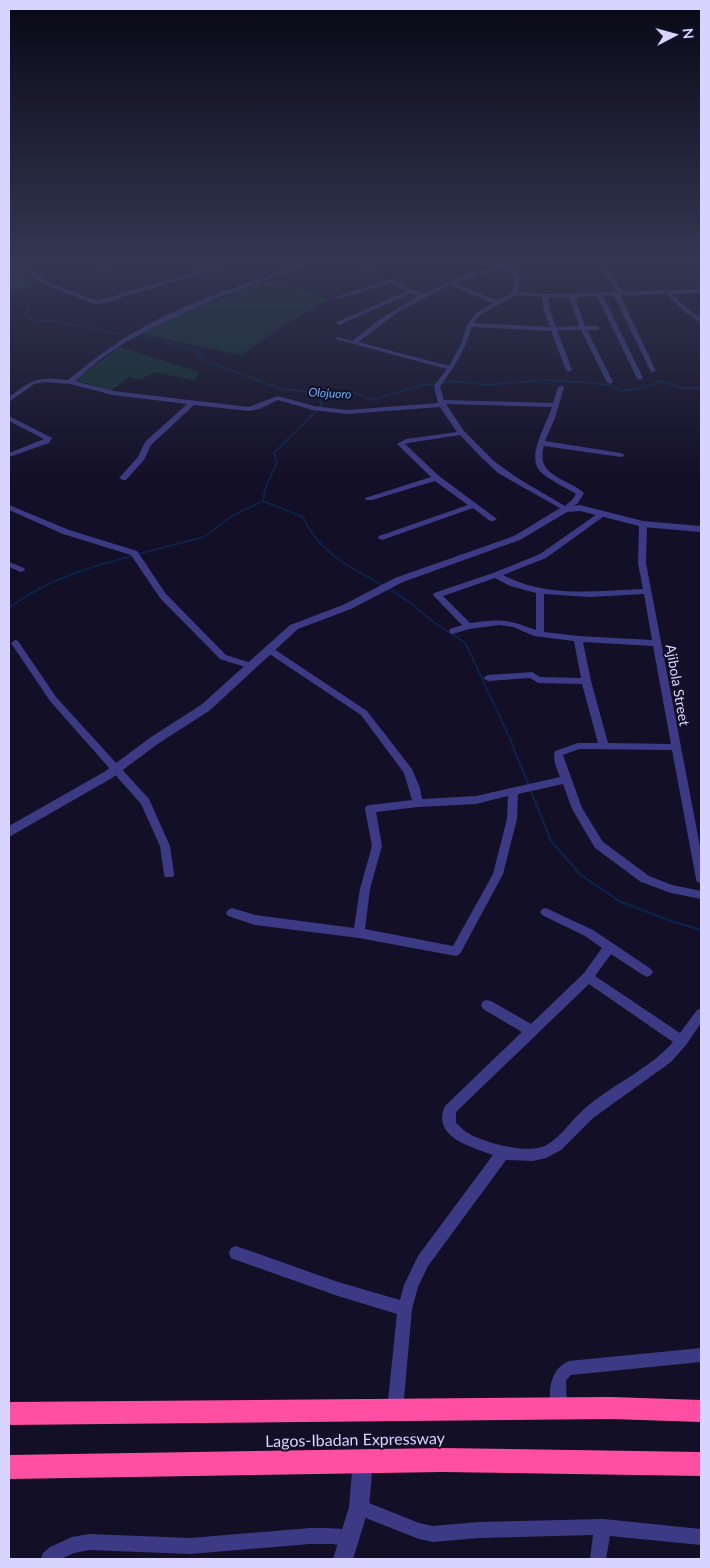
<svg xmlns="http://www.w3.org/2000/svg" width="710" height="1568" viewBox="0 0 710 1568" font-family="Lato,sans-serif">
<rect width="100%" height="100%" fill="#130f26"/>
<!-- green -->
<path fill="#12302f" d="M14 265 39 284 9 293V267Z
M277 280 328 299 283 326 241 355 139 334 177 315 267 281 271 282Z
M120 347 199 372 195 381 155 372 139 380 129 377 111 391 75 380Z"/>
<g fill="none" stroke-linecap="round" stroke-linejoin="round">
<!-- stream-far1 -->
<path stroke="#0c2248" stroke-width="2" d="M9 301 30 307 26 314 33 321 52 320 107 332 137 336 196 350 203 360 281 389 317 393 329 391 353 392 372 400 421 385 455 381 487 385 544 380 578 382 609 385 620 391 643 388 661 381 680 388H701
M317 393 322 405 274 453 277 462 265 489 263 501 303 517C323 563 370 574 408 601 419 608 427 619 438 625 448 632 457 636 466 644L511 741
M138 554 204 537 232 516 263 501
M9 608C44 581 90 566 133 556"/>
<!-- stream -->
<path stroke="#0c2248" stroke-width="2.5" d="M510 739 551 841 581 875 619 901 668 920 701 930"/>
<!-- minor -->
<path fill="#3d3a85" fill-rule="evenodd" d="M15 262H21L48 282 94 300H100L201 270 194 264 197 262H204L201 264 206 269 230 262H238L100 304 91 303 44 284Z
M114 262H122L99 270 96 268Z
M306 262H314L218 298 156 326 126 342 98 361 75 381 113 391 249 407 278 396 314 406 347 410 438 403 434 386 447 369 335 339 338 337 352 341 379 320 418 296 412 293 339 325 336 323 337 322 407 291 391 283 337 299 332 298 391 279 422 294 474 272 508 262H512V264L509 265C519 272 522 280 518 292L545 294 617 292 597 262H603L623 292 701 289V293L672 294 689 310 701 318V323L685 312 666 294 620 295 656 371 651 372 614 296H603L643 378 640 380 637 378 597 296 575 297 585 326H597L600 328 597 330H587L613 382 610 384 607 382 581 330H557L572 370 569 372 566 370 551 331 472 327C465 350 455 367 440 386L444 400 553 403 558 387 563 386 564 387 555 418 545 441 621 453 625 455 621 457 544 446C535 477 566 477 584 493L578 503 565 511 498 473 480 456 460 435 408 443 405 444 439 476 497 519 493 521H490L473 508 382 540 378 538 379 536 468 505 435 481 372 500H366L365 498 431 477 397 444 406 439 457 432 440 407 347 414 313 410 278 400 259 409 249 411 194 405 151 445 144 460 126 480H123L119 478 138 457 145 442 187 404 113 395 70 384 45 382 34 384 9 402V397C35 378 36 377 68 380 85 366 102 353 120 341 177 304 244 285 306 262ZM504 267C514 274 517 280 512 292L498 301 455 283ZM450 285 493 303 475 314 467 325 461 344 449 366 358 342 398 312ZM516 295 542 297 544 311 550 327 474 323 479 316ZM569 297 579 326 556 327 550 311 548 298ZM446 404 552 407C547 424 524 459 542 473 551 481 565 487 576 494L572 500 565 506 519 479 495 462 464 431Z
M358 262H364L376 272 371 273Z
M9 416 50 437 52 438 49 443 9 457V453L44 439 9 421Z
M9 505 69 530 137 551 166 594 226 655 254 664 255 666 254 668 251 669 220 659 160 598 131 555 63 534 9 510Z
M600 512H606L607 514 546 558 503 575C546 598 595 591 643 589L638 563 639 524 643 522 647 524 646 563 701 852V883L697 882 696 879 672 750 579 749 563 755 582 808 603 842 649 876 672 885 701 891V899L671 893 641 882 595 848 572 809 563 784 518 794 517 819 503 874 460 954 456 956 359 938 255 925 228 916 226 913 228 910 232 908 255 915 354 928 360 889 372 846 365 809 366 806 370 805 412 800 404 773 361 715 265 651 264 649 265 647H271L367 711 412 769 420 788 422 799 476 796 560 777C557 769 552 759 555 751L578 743H598L582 684 538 683 530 678 488 681 483 678 488 675 532 672 540 677 581 678 574 641 534 636 513 627 499 625 469 629 453 634 450 633 449 631 450 629 462 625 433 595 434 593 493 573 540 554ZM495 578 510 586 536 593V630C507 619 500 619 470 623L443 596ZM544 594 590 597 644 594 652 640 578 636 544 632ZM583 642 653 646 671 744 608 743 591 681ZM508 796 507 819 493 874 453 946 365 929 370 889 382 846 376 812 418 807 476 804Z
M9 562 24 568 25 570 21 572 9 567Z
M15 640 18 641 56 697 149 799 170 846 174 874 173 877H165L164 874 160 846 141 804 50 701 11 643Z
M546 908 593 930 651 969 653 972 651 975 647 977 643 975 611 954 595 976 680 1033 697 1010 701 1009V1023L686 1045 671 1062 593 1118 561 1150 546 1158 533 1161 506 1160 428 1266 418 1287 412 1309 403 1410 400 1415 395 1418 390 1415 387 1410 397 1314 338 1296 236 1260 231 1258 229 1253 231 1248 236 1246 338 1282 400 1300 404 1285 418 1256 493 1155C472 1147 431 1137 445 1106L522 1032 483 1009 481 1005 483 1001 487 1000 491 1001 531 1024 584 973 602 948 585 936 542 915 540 912 542 909ZM589 984 673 1042C647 1072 607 1086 579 1114 569 1124 556 1142 542 1147 523 1153 485 1143 468 1133 464 1131 460 1126 456 1123V1112Z
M701 1348V1362L571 1375 566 1380 567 1409 564 1414 559 1417 554 1414C546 1396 549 1369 569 1361Z
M359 1499 419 1523 433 1526 478 1522 603 1519 701 1529V1545L610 1536 606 1559H590L593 1535 478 1538 433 1542 419 1539 353 1513 351 1507 353 1501Z
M310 1528C326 1528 342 1527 357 1533L359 1539 357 1545 351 1547 332 1544H310L190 1554 89 1550 74 1553 61 1559H41L43 1553 50 1547 72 1537 89 1534 190 1538Z"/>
<!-- tertiary -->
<path fill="#3d3a85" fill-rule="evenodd" d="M16 262H26L9 268V264Z
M580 505 643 521 701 526V532L643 527 580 511 567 512 520 540 403 582 351 609 298 629 209 711 159 743 112 778 9 837V826L104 772 151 737 201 705 290 625 343 605 395 578 514 536 562 507Z
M363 1451 370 1454 373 1461 369 1507 353 1559H333L349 1507 353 1461 356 1454Z"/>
<!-- motorway -->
<path fill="#ff4fa3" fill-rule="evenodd" d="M611 1397 701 1400V1422L611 1419 9 1425V1402Z
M442 1448 701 1452V1476L442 1472 9 1479V1455Z"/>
</g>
<!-- sky -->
<linearGradient id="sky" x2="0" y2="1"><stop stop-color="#0a0815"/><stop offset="0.54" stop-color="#333752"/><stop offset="1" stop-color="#333752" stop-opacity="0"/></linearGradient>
<rect width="710" height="481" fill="url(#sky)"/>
<g text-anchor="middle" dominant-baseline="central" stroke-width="4" stroke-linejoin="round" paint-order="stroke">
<!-- far-water labels -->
<g font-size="12" font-style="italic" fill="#62b6ff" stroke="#130f26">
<text transform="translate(330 393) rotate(3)">Olojuoro</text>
</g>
<!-- street labels -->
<g font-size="14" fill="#d9d4ff" stroke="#130f26">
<text transform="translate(678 685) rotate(80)">Ajibola Street</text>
</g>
<!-- near-street labels -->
<g font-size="16" fill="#d9d4ff" stroke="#130f26">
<text transform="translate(355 1439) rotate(-1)">Lagos-Ibadan Expressway</text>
</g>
</g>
<!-- border -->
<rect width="710" height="1568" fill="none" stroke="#d9d4ff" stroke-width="20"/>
<!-- north arrow -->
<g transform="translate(675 35) rotate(84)" stroke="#130f26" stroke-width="4" paint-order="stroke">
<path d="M0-4L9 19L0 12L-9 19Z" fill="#d9d4ff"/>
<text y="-8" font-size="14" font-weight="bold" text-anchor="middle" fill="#d9d4ff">N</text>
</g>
</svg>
